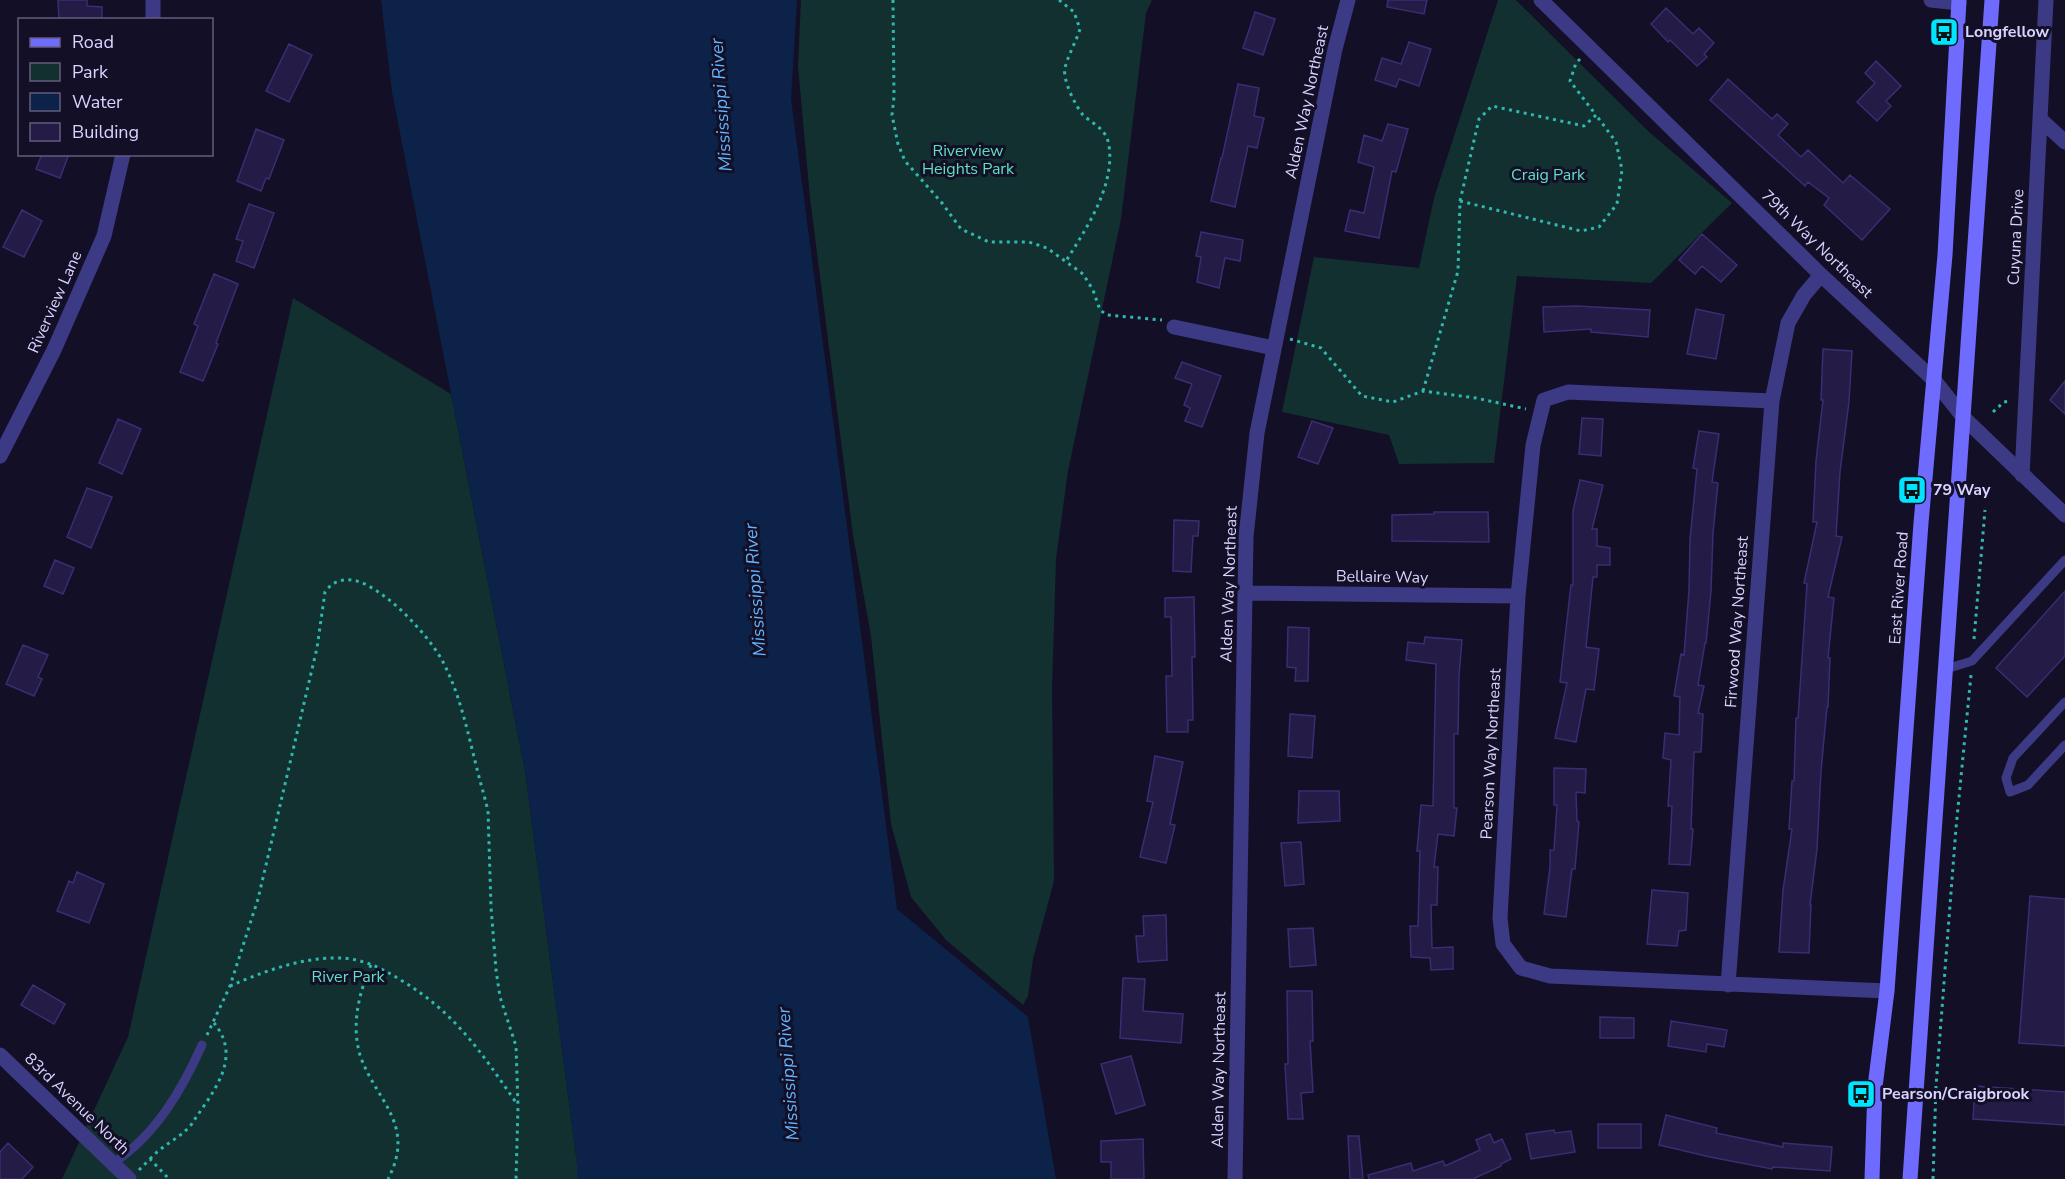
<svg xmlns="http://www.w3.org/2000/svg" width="2065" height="1179" viewBox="0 0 2065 1179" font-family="'Nunito Sans',sans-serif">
<rect width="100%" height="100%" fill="#130f26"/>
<!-- green -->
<path fill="#12302f" d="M801 0H1152L1146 13 1121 219 1068 471 1056 559 1052 688 1054 881 1033 959 1028 996 1023 1005 946 940 911 897 891 824 871 636 853 535 810 198 798 66Z
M1498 0H1516L1648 131 1732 203 1651 283 1517 276 1494 463 1399 464 1389 435 1282 412 1314 257 1419 268 1434 198Z
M293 298 451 394 525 771 577 1163V1179H62L128 1037Z"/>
<!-- water -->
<path fill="#0c2248" d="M381 0H797L791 99 897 909 1028 1017 1056 1179H577V1163L525 771 392 92Z"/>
<!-- building -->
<path fill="#241b47" stroke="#3b2d73" stroke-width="1.5" d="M58 0H87V6L102 7V20H59Z
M1388 0H1427L1424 14 1387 7Z
M1666 8 1693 34 1699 28 1714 43 1704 54 1707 57 1697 66 1670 40 1668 42 1651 24Z
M1255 12 1275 19 1263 55 1243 48Z
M1409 42 1431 49 1419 86 1399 79 1396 87 1375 80 1382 58 1401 64Z
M289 44 312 55 289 102 266 91Z
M1876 61 1901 86 1886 101 1891 106 1877 121 1857 102 1875 83 1865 73Z
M1728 79 1772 119 1777 114 1788 124 1778 135 1801 157 1808 150 1843 183 1850 175 1890 209 1862 240 1824 205 1829 198 1808 182 1805 186 1710 100Z
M1238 84 1259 88 1254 116 1264 118 1257 148 1248 146 1235 207 1211 201 1221 158H1222Z
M1388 124 1408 129 1396 172 1392 171 1379 238 1345 231 1350 210 1364 213 1374 167 1358 162 1364 135 1382 141Z
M256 129 284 140 269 179 266 178 261 191 237 181Z
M42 154H69L60 178 36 169Z
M249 204 274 213 254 268 236 261 243 241 236 239Z
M22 210 42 221 24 257 3 247Z
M1201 232 1243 240 1240 261 1225 258 1219 288 1197 282 1201 257 1196 256Z
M1702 234 1737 265 1721 282 1702 266 1695 274 1679 260Z
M214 274 238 284 216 343 218 344 203 381 180 372 198 326 194 324Z
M1577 306 1650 310 1648 337 1591 332V329L1544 332 1543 307Z
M1696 309 1724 315 1716 359 1687 354Z
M1823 349 1852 351 1849 402 1840 472 1836 536 1842 537 1828 597 1834 598 1828 658H1830L1828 707H1827L1821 771 1817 849 1810 905H1811L1809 953 1779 952 1783 890 1792 829H1789L1792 781H1794L1796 718H1798L1807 584 1804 583 1817 522H1813L1816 461 1823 400H1821Z
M1182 362 1221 376 1202 427 1185 421 1190 408 1184 405 1192 384 1175 378Z
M2065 381V414L2050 400Z
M1582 418 1603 419 1601 456 1579 454Z
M118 419 141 429 122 474 99 463Z
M1312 421 1333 428 1318 464 1298 457Z
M1699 431 1719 434 1712 482 1718 483 1713 533 1711 591 1706 643H1705L1698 685 1704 686 1698 713 1703 714 1701 752H1694L1691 829H1693L1690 865 1669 864 1672 806H1668L1671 760 1663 758 1665 733 1679 735 1680 697 1674 696 1681 654 1684 655 1689 590 1690 539 1697 469 1693 468Z
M1580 480 1603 485 1592 529H1597V546L1610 548V565H1597V577H1593L1586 647 1599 649 1594 690 1586 689 1576 742 1555 738 1567 683 1560 682 1571 585H1573V511Z
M87 488 112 497 91 548 67 537Z
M1434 512H1488L1489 542 1392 541V515L1434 514Z
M1174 520 1199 521 1198 536H1193L1191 572 1173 571Z
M55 560 74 568 63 594 44 586Z
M2065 591V656L2027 697 1996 668Z
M1194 597 1195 657H1192L1193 720H1188V732H1167L1166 676H1172L1171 617H1165V598Z
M1288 627 1309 628 1308 681H1295L1296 668 1287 667Z
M1425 637 1462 640 1459 675 1458 734H1454V808H1457L1454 836 1438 834 1434 867H1438L1437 905H1431L1432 948 1453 947V969L1431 970 1430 958 1411 957 1410 926H1418L1420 851H1417L1421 805 1433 806 1436 664 1406 660 1408 642 1424 644Z
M23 645 48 655 38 677 42 679 34 696 6 684Z
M1290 714 1315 716 1312 758 1288 756Z
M1155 756 1183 762 1170 824 1175 825 1166 863 1140 857 1153 802 1147 801Z
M1554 768 1586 769 1585 793 1576 792 1577 821 1579 822 1575 869H1572L1566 917 1544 914 1550 867V850H1554L1557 805H1554Z
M1299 791H1339L1340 821 1298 823Z
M1301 842 1304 884 1285 886 1281 843Z
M77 872 104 884 89 923 57 911 69 881 73 883Z
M1652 890 1688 893 1686 930 1679 931 1677 946 1647 944Z
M2030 896 2065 899V1046L2019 1043Z
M1166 915 1167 960 1138 962 1136 936H1144L1143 916Z
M1313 928 1316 965 1290 967 1288 929Z
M1123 978 1145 979 1143 1011 1183 1014 1181 1043 1120 1038Z
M33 985 65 1004 54 1024 21 1005Z
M1287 991H1312L1313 1041H1310L1313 1092 1301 1093 1303 1119H1288L1285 1064H1288Z
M1600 1017 1634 1018V1038H1600Z
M1671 1021 1727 1030 1724 1047 1707 1044 1706 1052 1668 1046Z
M1131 1056 1145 1105 1116 1114 1101 1064Z
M1975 1086 2065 1092V1125L1973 1119Z
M1666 1115 1717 1128 1716 1133 1783 1147V1143L1832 1147 1830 1171 1773 1167 1772 1169 1710 1157 1659 1145Z
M1598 1124H1641V1148H1598Z
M1554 1130 1555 1133 1571 1131 1575 1152 1531 1159 1526 1134Z
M1490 1134 1494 1143 1502 1139 1511 1159 1501 1164V1166L1473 1179H1369L1368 1175 1411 1163 1413 1171 1443 1161 1445 1166 1480 1150 1476 1140Z
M1348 1136H1359L1363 1179H1350Z
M1143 1139 1144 1179H1111V1162H1101V1141Z
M8 1143 33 1167 22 1179H0V1152Z"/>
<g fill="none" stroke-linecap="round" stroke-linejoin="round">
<!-- path -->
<path stroke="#2fb8b0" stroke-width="3" stroke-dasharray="3 4.5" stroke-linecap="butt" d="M893 0 894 97 892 115 898 144 905 161 942 203 961 229 989 242H1029L1047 248 1083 274 1093 290 1100 310 1107 315 1162 320
M1059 0 1074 12 1080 29C1076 42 1068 55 1065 68 1062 79 1076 107 1083 115 1094 125 1107 129 1109 146 1115 186 1086 229 1066 261
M1460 201 1581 231 1599 227 1617 204 1622 170 1616 142 1596 115
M1290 339 1321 348 1362 396 1393 402 1423 391 1476 398 1526 409
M1423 391 1458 271 1460 201 1479 119 1492 106 1584 126 1596 115 1570 81 1576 63 1581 58
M1993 412 2004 402 2011 401
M1974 639 1985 510
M371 965C359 993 351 1024 360 1055 375 1100 417 1124 388 1179
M230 986C262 972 300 958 335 958 358 957 380 967 399 979 455 1012 481 1052 517 1104
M207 1035 230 986 258 899 317 648 325 592C335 578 349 577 365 584 380 592 393 602 405 614 419 628 432 643 442 660 464 701 471 751 484 795L488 811 491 907 496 970 500 997 516 1046 518 1106 516 1179
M150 1159C162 1145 179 1139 191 1125 211 1094 244 1059 214 1023
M139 1170 150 1159 169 1179
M1933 1179 1936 1086 1956 828 1971 675"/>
<!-- lane -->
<path stroke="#3d3a85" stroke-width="9" d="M1946 669 1972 661 2065 560
M2065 702 2013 758 2006 778 2010 792 2028 785 2065 745
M113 1163C155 1136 182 1090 202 1045"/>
<!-- street -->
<path stroke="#3d3a85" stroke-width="15" d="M153 0V20
M1541 0 1821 275 1934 380 1964 418 2065 515
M1931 0 1959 3
M2040 119 2065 142
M1174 327 1274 348
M1772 401 1568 392 1544 400 1533 445 1518 596 1500 918 1503 944 1521 968 1550 976 1887 991
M0 456 54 350 104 236 123 154
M2022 475 2046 0
M1245 593 1518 596
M1728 985 1772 401 1788 323 1804 295 1821 275
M0 1055 129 1179
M1235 1179 1246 537 1257 433 1335 49 1348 0"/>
<!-- secondary -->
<path stroke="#6f6bff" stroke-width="15" d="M1872 1179 1875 1087 1887 991 1921 523 1945 255 1959 0
M1910 1179 1992 0"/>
</g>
<!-- icons -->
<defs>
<g id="bus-square" transform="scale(1.5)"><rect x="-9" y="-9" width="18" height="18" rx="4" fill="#00e5ff" stroke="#130f26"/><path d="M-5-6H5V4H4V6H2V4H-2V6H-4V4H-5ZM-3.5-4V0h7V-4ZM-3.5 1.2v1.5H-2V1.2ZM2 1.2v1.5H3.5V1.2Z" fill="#111"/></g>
</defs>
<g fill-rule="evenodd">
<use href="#bus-square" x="1944" y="32"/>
<use href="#bus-square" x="1912" y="490"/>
<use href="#bus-square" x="1861" y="1094"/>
</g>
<g text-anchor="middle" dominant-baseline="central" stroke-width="6" stroke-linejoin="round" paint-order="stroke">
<!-- poi labels -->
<g font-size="16" font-weight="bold" fill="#d9d4ff" stroke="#130f26" text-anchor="start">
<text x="1965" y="32">Longfellow</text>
<text x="1933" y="490">79 Way</text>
<text x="1882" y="1094">Pearson/Craigbrook</text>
</g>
<!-- street labels -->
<g font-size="16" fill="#d9d4ff" stroke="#130f26">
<text transform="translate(1307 102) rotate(-78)">Alden Way Northeast</text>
<text transform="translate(2016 237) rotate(-87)">Cuyuna Drive</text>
<text transform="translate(1817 244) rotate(44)">79th Way Northeast</text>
<text transform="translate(55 302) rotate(-66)">Riverview Lane</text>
<text transform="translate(1382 577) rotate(1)">Bellaire Way</text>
<text transform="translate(1229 584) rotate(-88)">Alden Way Northeast</text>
<text transform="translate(1899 588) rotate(-86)">East River Road</text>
<text transform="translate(1737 622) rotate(-86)">Firwood Way Northeast</text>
<text transform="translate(1491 754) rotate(-87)">Pearson Way Northeast</text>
<text transform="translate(1219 1070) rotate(-89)">Alden Way Northeast</text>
<text transform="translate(77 1104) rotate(44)">83rd Avenue North</text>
</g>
<!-- park labels -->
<g font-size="16" fill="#5fe0c0" stroke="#130f26">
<text x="968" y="151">Riverview<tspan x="968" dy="18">Heights Park</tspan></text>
<text x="1548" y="175">Craig Park</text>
<text x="348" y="977">River Park</text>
</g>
<!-- water labels -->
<g font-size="18" font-style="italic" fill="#62b6ff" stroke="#130f26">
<text transform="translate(721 105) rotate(-94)">Mississippi River</text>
<text transform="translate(755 590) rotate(-94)">Mississippi River</text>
<text transform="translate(788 1074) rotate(-94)">Mississippi River</text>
</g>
</g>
<!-- legend -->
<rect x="18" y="18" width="195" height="138" fill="#130f26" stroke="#625e7d" stroke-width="1.5"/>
<rect x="30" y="38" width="30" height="9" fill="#6f6bff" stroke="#625e7d" stroke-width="1.5"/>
<text x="72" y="48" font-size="18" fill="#d9d4ff">Road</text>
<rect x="30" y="63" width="30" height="18" fill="#12302f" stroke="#625e7d" stroke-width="1.5"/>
<text x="72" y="78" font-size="18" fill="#d9d4ff">Park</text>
<rect x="30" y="93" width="30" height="18" fill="#0c2248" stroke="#625e7d" stroke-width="1.5"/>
<text x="72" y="108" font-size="18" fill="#d9d4ff">Water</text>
<rect x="30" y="123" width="30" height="18" fill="#241b47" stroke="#625e7d" stroke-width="1.5"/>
<text x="72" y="138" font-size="18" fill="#d9d4ff">Building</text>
</svg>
